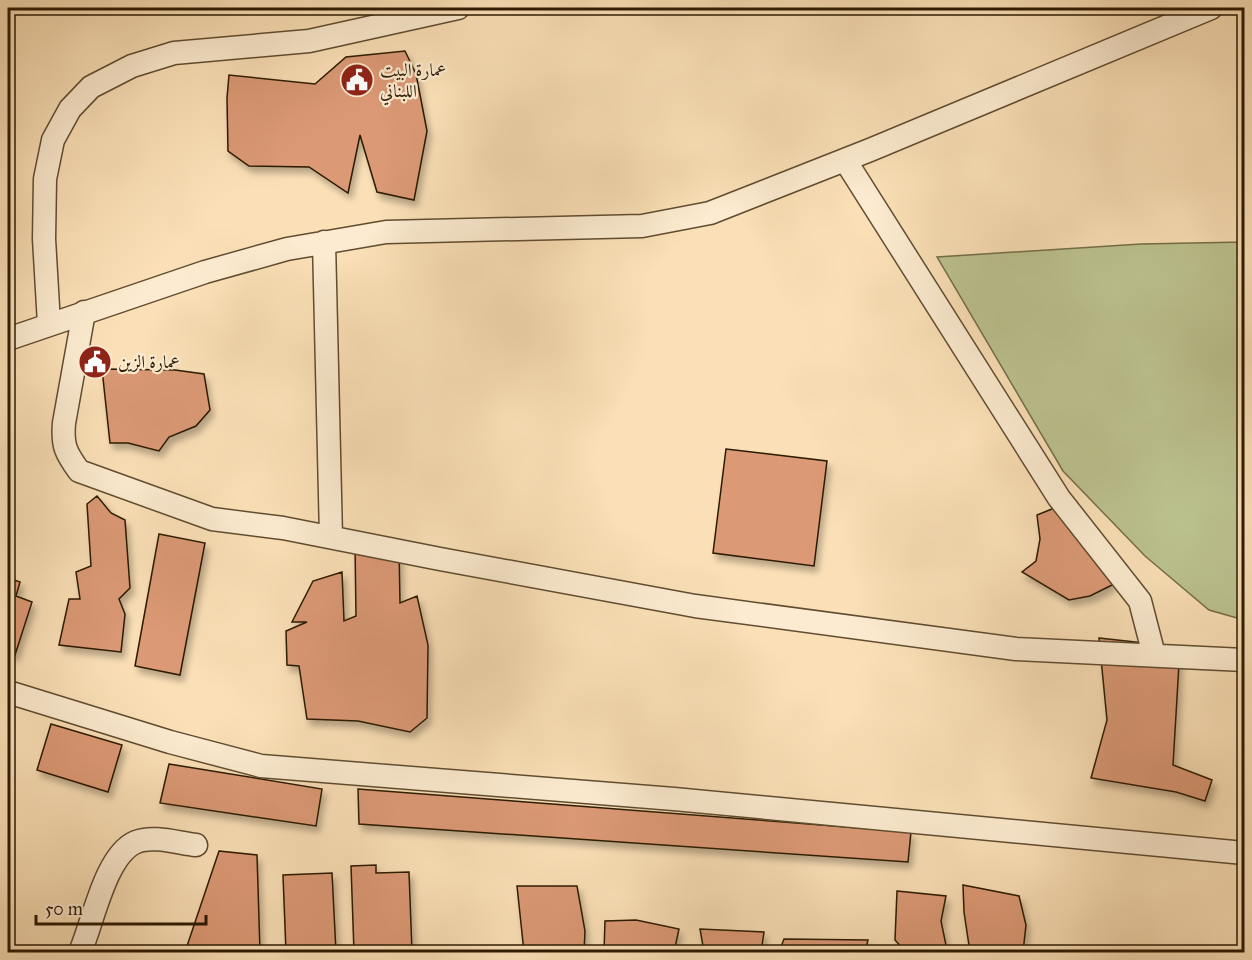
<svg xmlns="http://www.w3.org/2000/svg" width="1252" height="960" viewBox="0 0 1252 960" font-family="'IM FELL Great Primer',Amiri,serif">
<defs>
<filter id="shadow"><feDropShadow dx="3.5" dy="6" stdDeviation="3" flood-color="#0004"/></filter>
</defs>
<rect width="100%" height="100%" fill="#fbe0b7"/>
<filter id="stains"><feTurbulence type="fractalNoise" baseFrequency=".00333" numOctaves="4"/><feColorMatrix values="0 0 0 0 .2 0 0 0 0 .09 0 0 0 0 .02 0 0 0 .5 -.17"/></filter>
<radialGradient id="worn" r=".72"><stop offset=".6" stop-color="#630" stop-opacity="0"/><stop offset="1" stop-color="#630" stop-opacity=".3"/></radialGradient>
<!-- green -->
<path fill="#bcc390" stroke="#746e4a" stroke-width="1.5" d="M1244 242V620L1209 610 1145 556 1063 471 937 257 1141 244Z"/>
<!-- building -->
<path fill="#db9974" stroke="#2c1a03" stroke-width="1.5" filter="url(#shadow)" d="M405 51 416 74 427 131 414 200 377 192 360 135 348 193 309 167 249 166 228 151 227 98 229 75 315 84 346 57Z
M102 369 175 370 204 374 210 410 196 426 169 437 159 451 128 443H110Z
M726 449 827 461 814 566 713 553Z
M97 496 111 513 125 520 130 588 119 599 125 614 121 652 59 645 69 599H80L76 572 91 566 87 504Z
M1057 507 1108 565 1112 585 1090 596 1069 600 1022 572 1036 561 1040 539 1037 515Z
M159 534 205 543 180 675 135 666Z
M355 544 399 547 400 603 417 596 428 645 427 718 410 732 358 721 307 719 299 666 287 665 286 631 307 622H292L313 581 342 572 344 621 356 616Z
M8 578 20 582 16 596 32 602 15 655 8 653Z
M1099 638 1180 647 1173 765 1212 780 1205 801 1176 792 1091 778 1107 720Z
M51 724 122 745 108 792 37 770Z
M169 764 322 789 316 826 160 803Z
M358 789 911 832 908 862 359 824Z
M219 851 257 855 260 952H185Z
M376 865V873L409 872 412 952H354L351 866Z
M332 873 336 952H286L283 875Z
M963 885 1019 896 1026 925 1023 952H970L964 912Z
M517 886H577L585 931 584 952H524Z
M897 891 946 896 941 921 947 950 929 952H906L895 940Z
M636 920 679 929 674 952H604L605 921Z
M700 929 764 932 761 952H704Z
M784 939 868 940 865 952H779Z"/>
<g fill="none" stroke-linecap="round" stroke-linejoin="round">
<!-- street casing -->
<g stroke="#604c30" stroke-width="25">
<path id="street" d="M845 160 1059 498 1140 601 1154 655
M324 242 331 537
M84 312 64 423C62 446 66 453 79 471L212 519 283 528 440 559 695 606 1016 649 1244 660
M49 324 44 239 45 179 53 140 70 109 91 87 132 66 174 53 309 41 458 8
M8 339 205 272 287 249 386 232 642 226 710 213 870 150 1211 8
M8 692 170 742 261 766 674 799 1244 853
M80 952C93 923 105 855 136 842 153 835 178 843 196 845"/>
</g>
<!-- street -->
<use href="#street" stroke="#fcebd0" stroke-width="22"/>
</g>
<!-- icons -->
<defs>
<g id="civic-disc" transform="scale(1.725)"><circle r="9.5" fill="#8f2418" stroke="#fcebd0"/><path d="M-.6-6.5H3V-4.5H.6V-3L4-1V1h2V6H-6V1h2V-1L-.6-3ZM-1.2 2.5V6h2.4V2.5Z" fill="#fff"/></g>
</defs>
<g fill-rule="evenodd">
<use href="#civic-disc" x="357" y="80"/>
<use href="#civic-disc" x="95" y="362"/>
</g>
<g text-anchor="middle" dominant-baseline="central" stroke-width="4.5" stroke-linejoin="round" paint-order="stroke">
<!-- poi labels -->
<g font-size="18" fill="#2c1a03" stroke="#fcebd0" text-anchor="start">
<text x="380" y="70">عمارة البيت<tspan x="380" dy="21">اللبناني</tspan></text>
<text x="118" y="362">عمارة الزين</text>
</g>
</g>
<!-- margin -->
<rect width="1252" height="960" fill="none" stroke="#fbe0b7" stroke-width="30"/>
<rect x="9" y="9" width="1234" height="942" fill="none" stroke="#2c1a03" stroke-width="3"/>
<rect x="15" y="15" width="1222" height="930" fill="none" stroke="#2c1a03" stroke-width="1.5"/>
<!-- scale -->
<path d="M36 915v9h170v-9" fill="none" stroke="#2c1a03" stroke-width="3"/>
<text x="45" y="915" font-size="18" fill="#2c1a03" stroke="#fcebd0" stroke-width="4.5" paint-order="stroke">50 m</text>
<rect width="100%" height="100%" filter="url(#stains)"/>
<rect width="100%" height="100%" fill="url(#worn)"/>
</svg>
